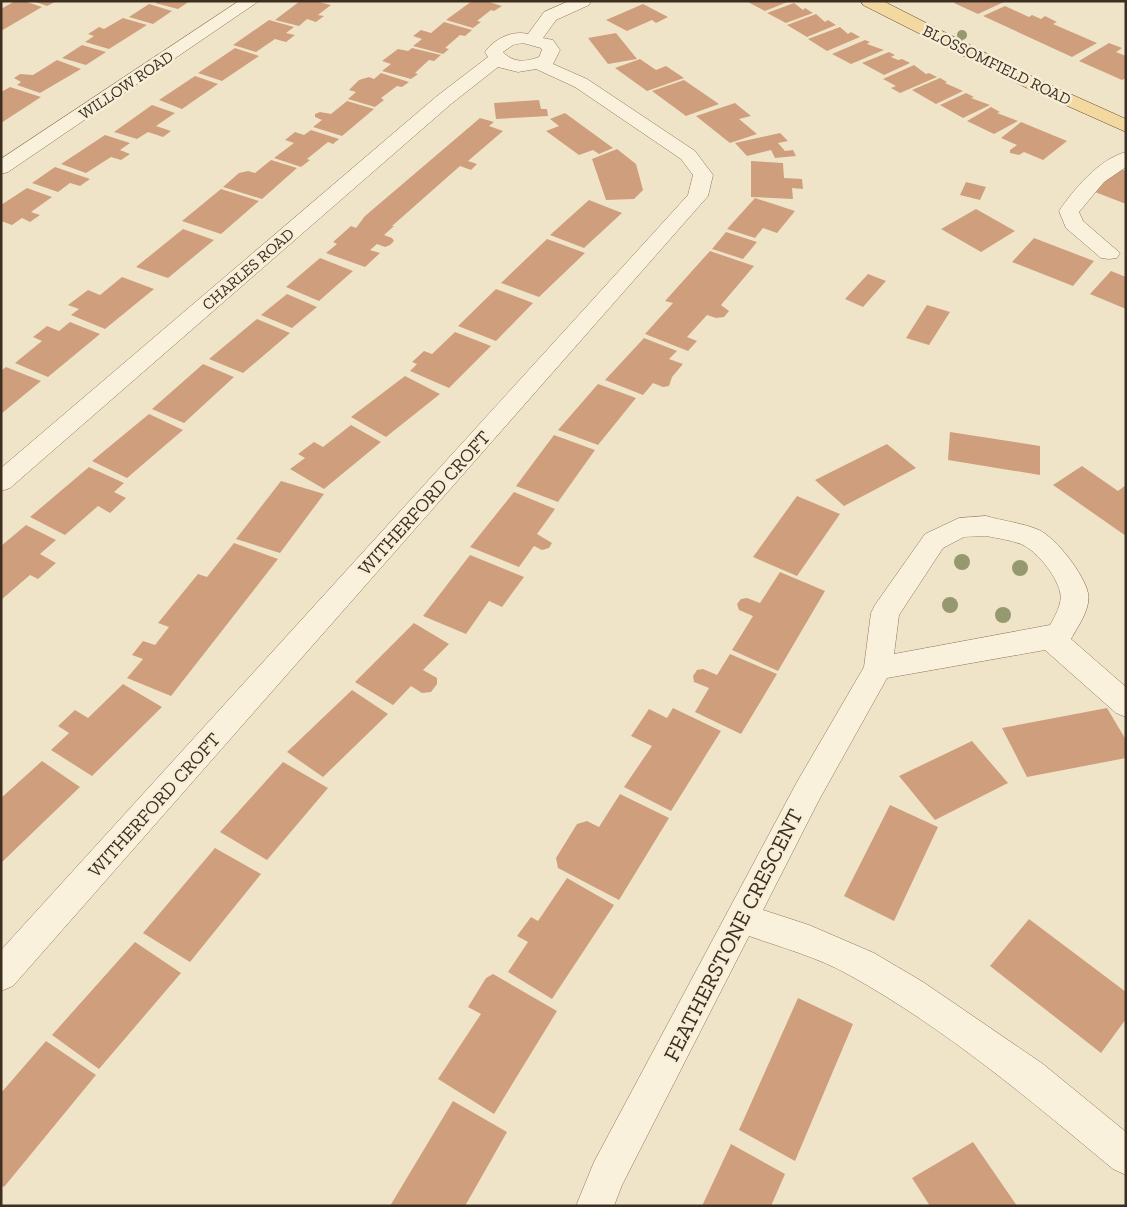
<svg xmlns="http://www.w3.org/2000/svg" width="1127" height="1207" viewBox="0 0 1127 1207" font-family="'Zilla Slab',serif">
<rect width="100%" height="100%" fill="#f0e4c8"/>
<!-- building -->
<path fill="#cf9f7d" d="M15 1H24L42 7 1 31V9Z
M33 1H57L47 6Z
M158 1H190L178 9 155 3Z
M300 1H315L331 5 318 15 324 16 316 22 307 19 299 26 275 20Z
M472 1H486L502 6 494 11 491 10 477 21 481 22 473 28 446 20Z
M746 1H790L765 11Z
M957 1H1006L978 14 954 3Z
M794 3 803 10 805 8 813 13 786 23 767 13Z
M149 4 172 11 153 24 129 17Z
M643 4 668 17 656 23 652 20 627 31 606 20Z
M1005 6 1029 17 1032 15 1041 19 1045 16 1057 22 1053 24 1097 43 1072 57 983 16Z
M816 14 825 22 828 20 836 25 807 37 787 25Z
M123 18 147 25 109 49 85 42 94 36 88 34 99 27 104 29Z
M269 20 294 27 286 33 295 35 286 42 275 39 256 52 233 45Z
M444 22 472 30 465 36 460 35 445 48 449 49 443 54 413 46 422 39 413 36 421 30 431 33Z
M840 27 848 34 851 32 860 37 827 51 808 39Z
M616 33 637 59 608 64 588 38Z
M865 40 870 42 867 44 884 50 851 64 832 54Z
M1109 43 1122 48 1116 52 1126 56V78L1122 80 1079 61Z
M82 45 106 52 86 65 62 58Z
M235 48 259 56 222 81 198 73Z
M412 48 441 55 434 61 429 60 415 73 418 74 411 79 382 71 391 64 382 61 398 49 408 51Z
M889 52 895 55 891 57 898 60 902 59 910 63 884 75 862 63Z
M640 59 656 70 666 66 684 78 647 91 615 68Z
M57 60 81 69 40 93 17 85 21 82 14 78 20 74 33 75Z
M914 65 926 74 929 73 937 77 900 93 891 88 896 86 883 79Z
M381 73 409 82 402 87 397 86 381 98 384 100 375 107 348 99 356 92 349 90 359 80 369 77 374 79Z
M195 76 218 84 182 109 159 100Z
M940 78 947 82 945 83 963 91 936 104 912 90Z
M684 80 719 104 686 116 652 91Z
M10 87 41 97 1 123V92Z
M966 93 974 97 971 98 990 105 963 118 940 105Z
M539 100 541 109H547L548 116 496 119 494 103Z
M347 101 374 109 342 136 313 127 322 120 315 117V114L320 112 331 114Z
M735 103 751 116 739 119 757 134 730 143 696 116Z
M152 105 175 113 156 126 171 131 163 137 148 132 137 139 114 132Z
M991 107 1000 112 997 113 1018 121 994 134 967 121Z
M565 113 613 148 599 154 593 150 579 155 546 131 559 126 550 119Z
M480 118 494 122 489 126 503 131 468 161 477 164 471 170 460 166 392 226H394L384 235 392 238 394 241 390 245 385 247 377 244 370 250 380 253 365 267 326 253 337 244 333 242 351 226 356 228 365 216Z
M1021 122 1067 141 1043 160 1024 152 1019 155 1010 153V150L1017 145 1001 138Z
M311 130 339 139 333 144 328 142 307 159 310 160 301 167 274 158 294 143 285 140 295 132 304 135Z
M780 133 788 141 778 143 785 151 793 150 796 156 775 158 771 150 747 156 735 143Z
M105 135 130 143 120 150 130 154 121 160 111 157 86 173 61 164Z
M617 149 636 164 643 190 634 199 606 200 592 159Z
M271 160 297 168 262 199 223 187 239 173 248 171 255 173Z
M751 161 783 163 784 178 802 179 803 189 792 188 793 199 751 197Z
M55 167 90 179 80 186 70 183 58 192 32 183Z
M1118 168 1126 171V204L1095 192Z
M966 182 986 187 980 200 960 195Z
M27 188 52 197 31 212 40 215 30 222 22 218 12 225 1 221V205Z
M221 189 259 201 221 234 182 221Z
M755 198 795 211 777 233 763 228 755 238 727 229Z
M589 200 622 213 584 248 550 235Z
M976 209 1015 231 981 252 941 229Z
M183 229 214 240 168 278 136 267Z
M726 232 757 242 743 259 712 249Z
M1034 238 1094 261 1073 286 1012 262Z
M547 239 585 253 539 297 501 283Z
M710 251 754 266 721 305 729 311 724 317 716 318 707 315 687 337 697 341 688 351 645 334 673 303 665 301Z
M320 258 353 271 319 301 286 287Z
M1111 271 1126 277V309L1090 294Z
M868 274 886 281 863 307 845 299Z
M122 277 154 289 105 329 71 315 79 309 68 305 88 290 100 295Z
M496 289 533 303 496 341 458 326Z
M287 294 317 307 292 328 261 315Z
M927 305 950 312 929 345 906 338Z
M257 319 290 333 243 373 209 359Z
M70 322 100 334 48 377 15 363 42 341 33 337 47 326 59 331Z
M455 332 491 346 449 388 410 371 417 364 412 362 424 351 432 354Z
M644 338 677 351 669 359 683 364 672 377 669 386 663 387 653 383 643 395 605 380Z
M203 364 234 377 184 423 152 409Z
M6 367 41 381 1 414V371Z
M405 376 440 394 386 437 351 417Z
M598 384 636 398 598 445 558 430Z
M149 414 183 430 127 478 92 461Z
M351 425 381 442 324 489 290 469 305 458 298 454 314 442 323 447Z
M950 432 1040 446V475L948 460Z
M554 435 595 450 558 502 516 486Z
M887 444 916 468 844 506 815 480Z
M1082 466 1118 491 1126 485V536L1053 485Z
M89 467 124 483 114 492 126 498 110 513 98 506 65 535 30 517Z
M281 481 324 494 280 553 236 539Z
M514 492 555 509 537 534 552 543 549 548 542 550 534 546 519 567 470 547Z
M797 496 840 514 797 576 753 557Z
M26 525 56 540 40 554 56 563 38 579 30 575 1 600V546Z
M234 543 278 559 171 696 127 678 143 659 132 655 143 641 155 645 169 627 158 623 198 574 207 577Z
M470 555 524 577 502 607 489 601 466 634 423 616Z
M780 572 825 591 778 671 732 650 753 616 739 610 737 604 741 599 747 598 760 603Z
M414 623 449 644 423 670 437 678V684L431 692 422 693 411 686 393 705 355 682Z
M730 654 777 674 741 734 695 712 709 688 694 682 693 676 697 670 703 669 717 675Z
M123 684 162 707 92 776 51 750 69 733 58 726 75 710 88 718Z
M352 690 388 714 323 777 287 752Z
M673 708 721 731 671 811 624 787 652 746 631 736 649 709 667 718Z
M1107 708 1126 740V758L1027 777 1002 728Z
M972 741 1008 783 935 820 899 776Z
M42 761 80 787 1 863V798Z
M283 762 328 788 267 860 220 832Z
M620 794 669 818 619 900 558 868 556 858 577 824 587 821 599 827Z
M890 805 938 827 894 921 844 896Z
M215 848 261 874 190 962 143 933Z
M567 878 614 905 552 999 508 972 528 942 517 936 531 917 538 921Z
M1029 919 1126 992V1019L1101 1053 990 966Z
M135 942 181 973 99 1069 52 1035Z
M493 974 557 1011 494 1114 438 1079 481 1014 468 1007 486 978Z
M798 998 853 1024 795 1161 739 1130Z
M46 1041 96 1075 4 1187 1 1185V1093Z
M453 1101 507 1132 465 1206H390Z
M973 1142 1013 1200 1017 1206H930L912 1178Z
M731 1144 785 1174 771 1206H702Z"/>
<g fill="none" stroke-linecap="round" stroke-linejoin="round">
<!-- minor casing -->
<g stroke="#8d765c" stroke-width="1">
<path id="minor" d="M239 1H259L8 172 1 174V159Z
M569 1H591L589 5 556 20 543 38 553 40 560 50 553 64 587 79 695 151 713 175 708 196 13 986 1 991V950L688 195 693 175 681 159 575 87 536 69 518 72 498 67 451 104 10 488 1 491V468L437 96 488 57 485 52C494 39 512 30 528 34L544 12ZM523 43 541 48 542 50 539 57C526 62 513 63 503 52L513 45Z
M1126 152V167L1104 182 1079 212 1083 221 1120 253 1117 258 1109 259 1101 258 1066 228 1059 211C1074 189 1099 159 1126 152Z
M986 516C1003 521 1023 523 1039 530 1056 538 1084 574 1088 593 1091 609 1078 626 1071 639L1126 687V717L1116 713 1045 650 887 678 819 800 763 910 809 925 874 953 923 982 1043 1064 1126 1132V1175L1113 1169C1030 1100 946 1029 851 976 820 958 783 948 749 936L622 1185 614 1206H576L594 1162 797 782 864 667 871 613 875 605 925 534 959 518ZM986 536C997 538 1010 540 1021 544 1037 551 1056 575 1060 592 1063 603 1055 616 1050 625L894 654 899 615 943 548 964 537Z"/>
</g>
<!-- major casing -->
<g stroke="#5b4430" stroke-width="1">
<path id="major" d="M861 1H883L1037 79 1126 119V132L1025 87 863 5Z"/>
</g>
<!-- minor -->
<use href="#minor" fill="#faf1dc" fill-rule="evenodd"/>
<!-- major -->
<use href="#major" fill="#f3d9a0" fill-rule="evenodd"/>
</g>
<!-- trees -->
<g fill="#96986f">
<circle cx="962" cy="35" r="5"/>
<circle cx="962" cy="562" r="8"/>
<circle cx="1020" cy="568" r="8"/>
<circle cx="950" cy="605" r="8"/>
<circle cx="1003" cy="615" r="8"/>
</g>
<g text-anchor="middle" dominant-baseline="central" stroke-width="5" stroke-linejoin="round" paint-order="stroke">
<!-- far-street labels -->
<g font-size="16" fill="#3d2e20" stroke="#f7eed8">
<text transform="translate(997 65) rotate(26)">BLOSSOMFIELD ROAD</text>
<text transform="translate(126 85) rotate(-34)">WILLOW ROAD</text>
<text transform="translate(248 269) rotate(-41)">CHARLES ROAD</text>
</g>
<!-- street labels -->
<g font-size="19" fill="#3d2e20" stroke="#f7eed8">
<text transform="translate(424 503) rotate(-48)">WITHERFORD CROFT</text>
<text transform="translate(154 805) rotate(-48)">WITHERFORD CROFT</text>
</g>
<!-- near-street labels -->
<g font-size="22" fill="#3d2e20" stroke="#f7eed8">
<text transform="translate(733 935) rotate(-63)">FEATHERSTONE CRESCENT</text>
</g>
</g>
<!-- border -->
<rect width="1127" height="1207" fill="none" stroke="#3d2e20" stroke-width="5"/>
</svg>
